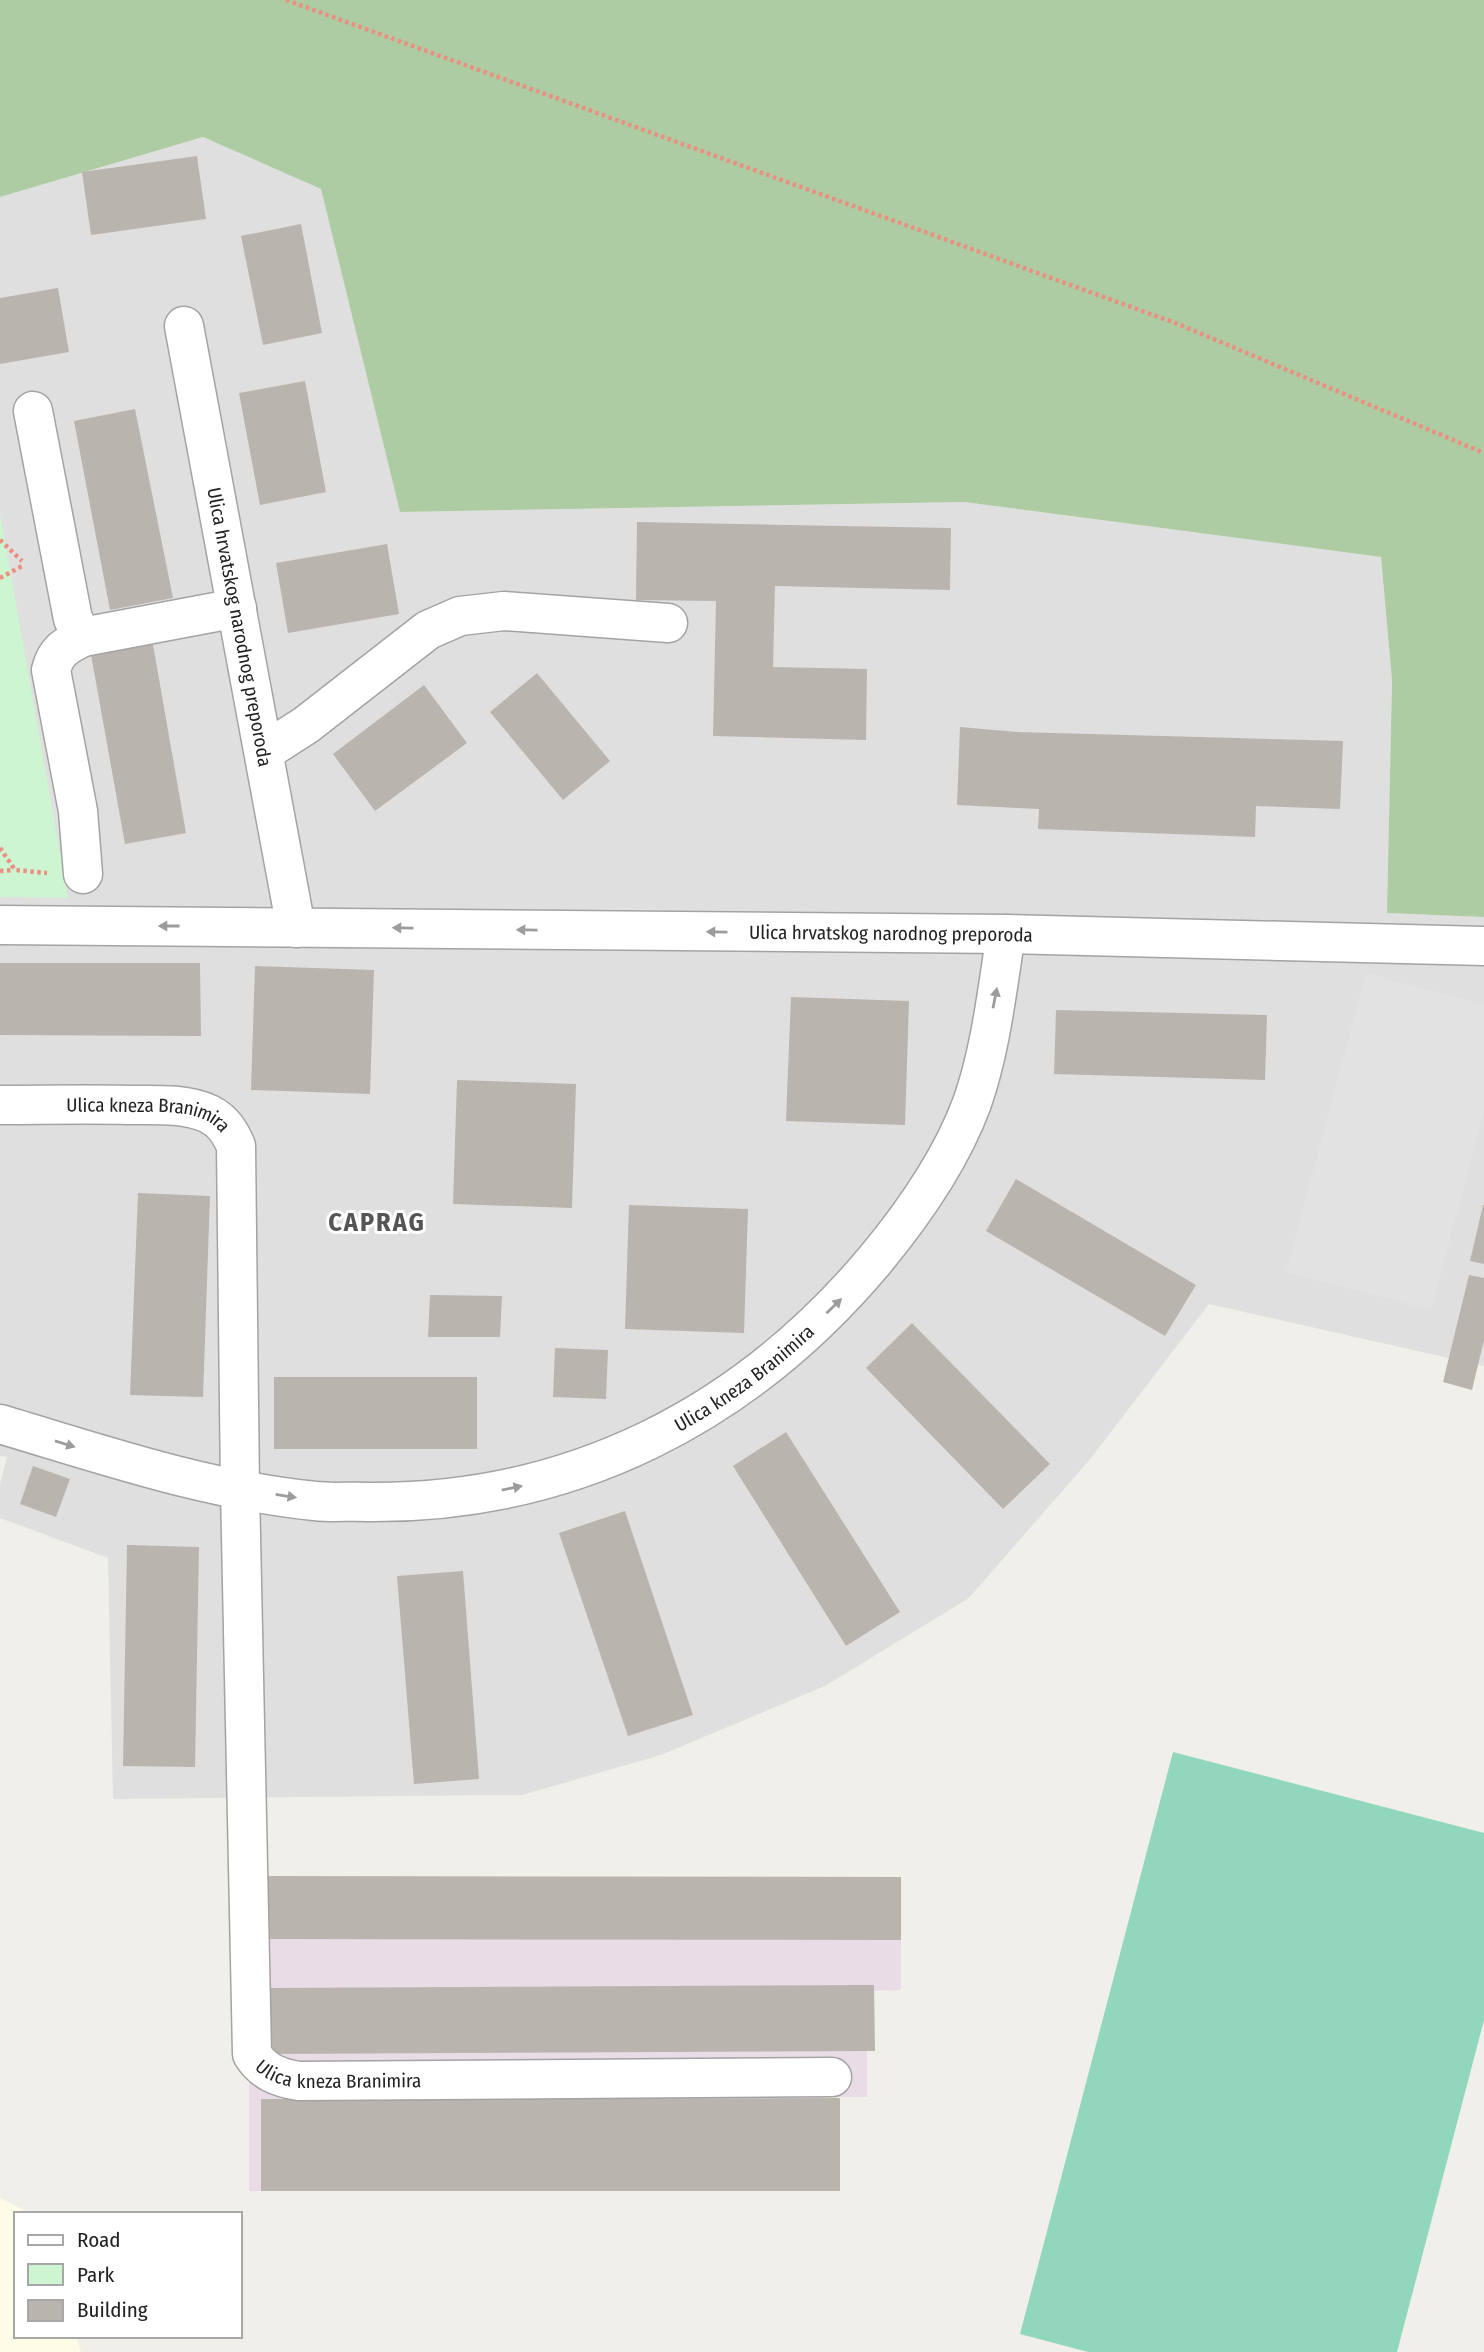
<svg xmlns="http://www.w3.org/2000/svg" width="1484" height="2352" viewBox="0 0 1484 2352" font-family="'Fira Sans Condensed',sans-serif">
<rect width="100%" height="100%" fill="#f1efea"/>
<!-- residential -->
<path fill="#e0dfdf" d="M203 137 321 189 400 512 964 502 1381 557 1392 680 1387 913 1484 917V1366L1209 1304 1091 1458 969 1598 825 1686 661 1755 522 1795 113 1799 108 1558 0 1518V1484L7 1457 0 1456V197Z"/>
<!-- industrial -->
<path fill="#e9dce6" d="M249 1876 901 1877V1990L867 1991V2097H824V2191H249Z"/>
<!-- education -->
<path fill="#fcfce7" d="M0 2198 31 2214H16V2336H76L81 2352H0Z"/>
<!-- forest -->
<path fill="#aecca3" d="M0 0H1484V917L1387 913 1392 680 1381 557 964 502 400 512 321 189 203 137 0 197Z"/>
<!-- park -->
<path fill="#cdf5d1" d="M0 514 68 898 0 897Z"/>
<!-- pitch -->
<path fill="#91d7be" d="M1173 1752 1484 1833V2020L1397 2352H1088L1020 2334Z"/>
<!-- parking -->
<path fill="#e2e2e2" d="M607 908 883 913V927L607 922Z
M1366 973 1484 1005V1112L1431 1310 1286 1272Z"/>
<!-- building -->
<path fill="#bab4af" d="M197 156 206 219 91 235 82 172Z
M301 224 322 333 263 345 241 236Z
M58 288 69 352 0 364V298Z
M305 381 326 492 260 505 239 393Z
M135 409 173 598 110 610 74 421Z
M637 522 951 528 950 590 775 586 773 667 867 669 866 740 713 736 716 601 636 600Z
M387 544 399 614 288 633 276 563Z
M152 639 186 833 125 844 90 649Z
M537 673 610 761 563 800 490 712Z
M424 685 467 743 375 811 333 754Z
M960 727 1017 732 1343 741 1340 809 1256 806 1255 837 1038 829 1039 809 957 805Z
M0 963H200L201 1036 0 1035Z
M255 966 374 970 370 1094 251 1090Z
M791 997 909 1001 905 1125 786 1121Z
M1056 1010 1267 1015 1265 1080 1054 1074Z
M457 1080 576 1084 572 1208 453 1204Z
M1016 1179 1196 1285 1165 1336 986 1231Z
M138 1193 210 1196 203 1397 130 1395Z
M629 1205 748 1209 744 1333 625 1329Z
M1483 1205H1484V1264L1470 1261Z
M1469 1275 1484 1278V1340L1472 1390 1443 1382Z
M430 1295 502 1296 500 1337H428Z
M912 1323 1050 1464 1003 1509 866 1368Z
M555 1348 608 1350 606 1399 553 1397Z
M274 1377H477V1449H274Z
M786 1432 900 1612 846 1646 733 1466Z
M33 1466 70 1479 56 1517 20 1504Z
M625 1511 693 1715 628 1736 559 1533Z
M127 1545 199 1547 195 1767 123 1766Z
M463 1571 479 1779 414 1784 397 1576Z
M261 1876 901 1877V1940L261 1939Z
M874 1985 875 2051 269 2054V1988Z
M840 2098V2191H261V2099Z"/>
<g fill="none" stroke-linecap="round" stroke-linejoin="round">
<!-- minor casing -->
<g stroke="#a3a3a3" stroke-width="41">
<g id="minor">
<path id="s1" d="M184 326 296 928"/>
<path d="M33 411 73 619 83 637 237 608"/>
<path d="M83 637C65 646 56 651 51 670L78 811 83 874"/>
<path d="M264 752 306 725 428 630 460 616 504 611 668 623"/>
<path id="s2" d="M0 925 1006 934 1484 946"/>
<path id="s3" d="M0 1105C43 1105 86 1104 129 1105 154 1105 186 1103 209 1114 223 1121 230 1132 236 1146L240 1489 252 2054C263 2072 279 2078 299 2081L832 2077"/>
<path id="s4" d="M0 1424C104 1455 206 1490 315 1501 332 1503 350 1501 368 1502 572 1504 745 1415 875 1260 914 1213 951 1160 972 1103 991 1049 997 990 1006 934"/>
</g>
</g>
<!-- path -->
<path stroke="#ec8e80" stroke-width="4.5" stroke-dasharray="3.5 3.5" stroke-linecap="butt" d="M286 0 1178 324 1484 453
M0 540 22 561
M0 578 24 565
M0 848 15 870 47 873
M0 871 14 870"/>
<!-- minor -->
<use href="#minor" stroke="#fff" stroke-width="38"/>
</g>
<!-- one-way arrows -->
<defs><path id="oneway-solid" d="M-6-.8H1V-3.2L6.5 0L1 3.2V.8H-6Z" transform="scale(1.75)"/></defs>
<g fill="#9c9c9c">
<use href="#oneway-solid" transform="translate(169 926) rotate(-180)"/>
<use href="#oneway-solid" transform="translate(403 928) rotate(-179)"/>
<use href="#oneway-solid" transform="translate(527 930) rotate(-179)"/>
<use href="#oneway-solid" transform="translate(717 932) rotate(-179)"/>
<use href="#oneway-solid" transform="translate(995 998) rotate(-79)"/>
<use href="#oneway-solid" transform="translate(834 1306) rotate(-44)"/>
<use href="#oneway-solid" transform="translate(65 1444) rotate(17)"/>
<use href="#oneway-solid" transform="translate(512 1488) rotate(-11)"/>
<use href="#oneway-solid" transform="translate(286 1496) rotate(9)"/>
</g>
<g text-anchor="middle" dominant-baseline="central" stroke-width="6" stroke-linejoin="round" paint-order="stroke">
<!-- street labels -->
<g font-size="19" fill="#222" stroke="#fff">
<text stroke="none"><textPath href="#s1" startOffset="306">Ulica hrvatskog narodnog preporoda</textPath></text>
<text stroke="none"><textPath href="#s2" startOffset="891">Ulica hrvatskog narodnog preporoda</textPath></text>
<text stroke="none"><textPath href="#s3" startOffset="150">Ulica kneza Branimira</textPath></text>
<text stroke="none"><textPath href="#s4" startOffset="782">Ulica kneza Branimira</textPath></text>
<text stroke="none"><textPath href="#s3" startOffset="1256">Ulica kneza Branimira</textPath></text>
</g>
<!-- district labels -->
<g font-size="26" font-weight="bold" letter-spacing="2" fill="#555" stroke="#fff">
<text x="377" y="1222">CAPRAG</text>
</g>
</g>
<!-- legend -->
<rect x="14" y="2212" width="228" height="126" fill="#ffffff" stroke="#a7a7a7" stroke-width="2"/>
<rect x="28" y="2235" width="35" height="10" fill="#ffffff" stroke="#a7a7a7" stroke-width="2"/>
<text x="77" y="2247" font-size="21" fill="#222222">Road</text>
<rect x="28" y="2264" width="35" height="21" fill="#cdf5d1" stroke="#a7a7a7" stroke-width="2"/>
<text x="77" y="2282" font-size="21" fill="#222222">Park</text>
<rect x="28" y="2300" width="35" height="21" fill="#bab4af" stroke="#a7a7a7" stroke-width="2"/>
<text x="77" y="2317" font-size="21" fill="#222222">Building</text>
</svg>
